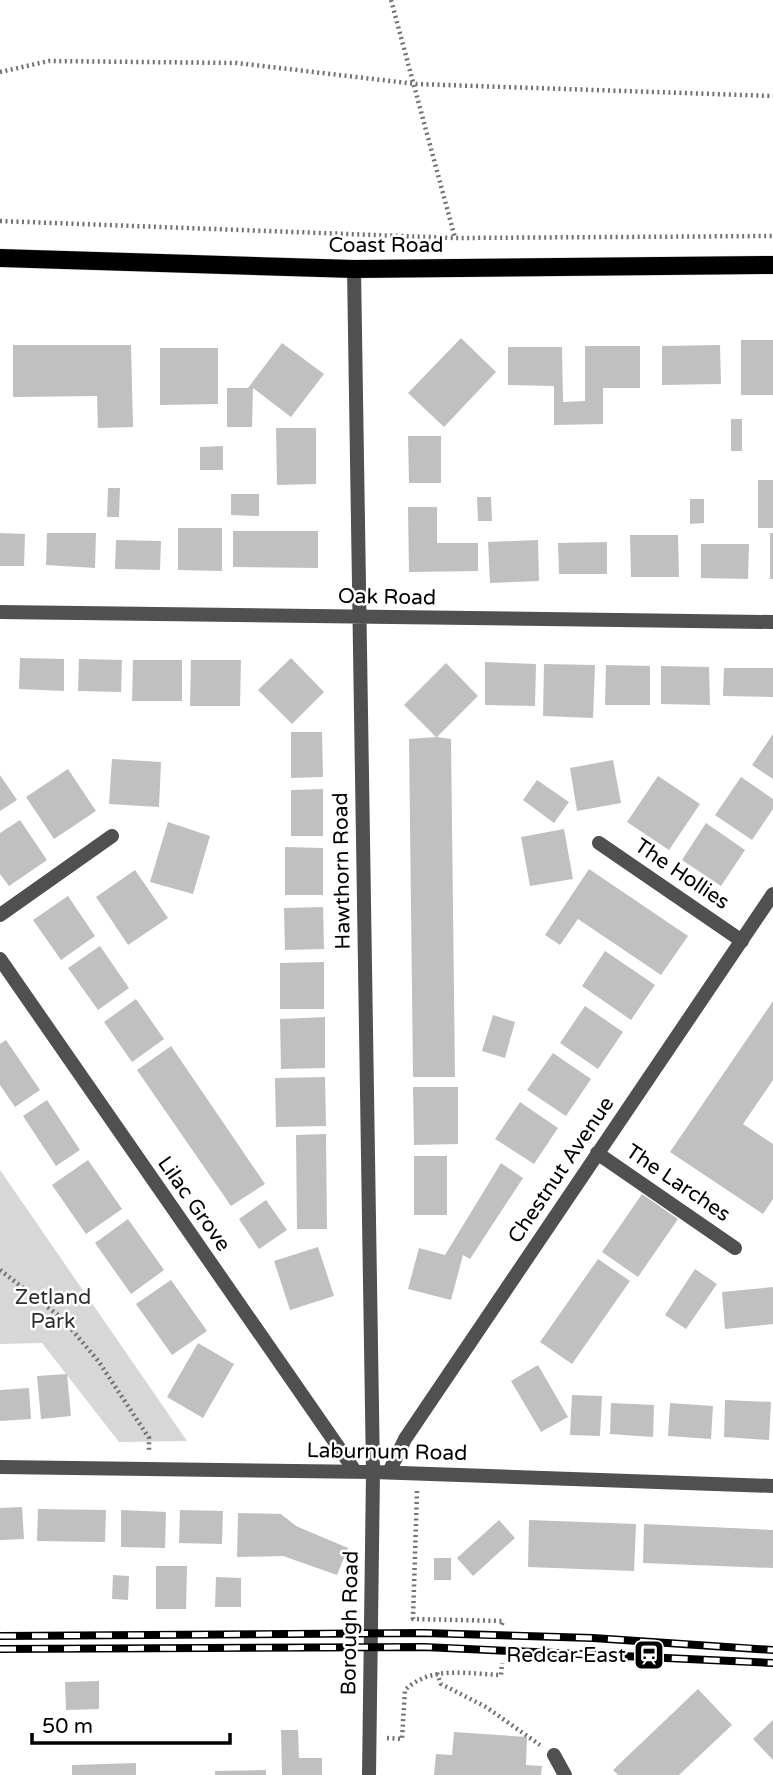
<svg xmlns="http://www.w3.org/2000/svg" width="773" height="1775" viewBox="0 0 773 1775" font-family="'Varela Round',sans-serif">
<rect width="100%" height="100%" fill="#fff"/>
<!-- green -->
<path fill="#d7d7d7" d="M0 1170 187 1441 119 1442 42 1343 0 1344Z"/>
<!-- building -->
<path fill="#c0c0c0" d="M461 338 496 372 444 427 408 393Z
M741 340H773V395H741Z
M282 343 324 374 291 417 253 388 252 427H227V388H248Z
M13 345H131L133 427 98 428 97 396 13 397Z
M720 345 721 384 662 385V346Z
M585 346H640V388H603V424L554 425V386L508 385V347H562L563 402 585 401Z
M160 348H218V404L160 405Z
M731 419H742V451H731Z
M276 428H316V484L277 485Z
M408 436H441V483H409Z
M223 446V470H200V447Z
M758 480H773V528H758Z
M108 488H120L119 517H107Z
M231 494H259V516L231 515Z
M477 497H491L492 521H478Z
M690 499H704V523L690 524Z
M408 507H437V543H478V571L409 572Z
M178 528H222V571L178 570Z
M233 531H318V568L233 567Z
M0 533 25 534 24 566H0Z
M47 533H96L95 568 46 565Z
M770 533H773V579H770Z
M630 535H678L679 577H631Z
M116 540 161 541 160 570 115 569Z
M538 540 539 581 490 583 488 542Z
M607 542V574H559L558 543Z
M701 544H749L748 579 701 578Z
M20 658 64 659V691L19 689Z
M291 658 324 692 292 724 258 690Z
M79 659 122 660 121 692 78 691Z
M133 660H182V701H132Z
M191 660H241L240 706H190Z
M485 662 536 664 535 706 485 705Z
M446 663 478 696 437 737 451 739 455 1077H413L409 739 436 737 404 705Z
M544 664 595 665 593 718 543 716Z
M606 665 650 666V705H605Z
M661 666 709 667 710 705 661 704Z
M724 668H773V697L723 696Z
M291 732H322L323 777 291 778Z
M773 734V779L752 765Z
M112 759 161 762 159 807 109 804Z
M613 760 621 803 577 811 570 768Z
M68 769 96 811 54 839 26 797Z
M0 775 17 800 0 811Z
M658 776 700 804 669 850 627 822Z
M741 777 773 799V809L752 840 715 815Z
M537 780 569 802 554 823 523 800Z
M323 789V836H291V790Z
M20 820 47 860 9 886 0 874V833Z
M168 822 210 836 193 894 150 882Z
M706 823 745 850 721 886 682 860Z
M564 829 573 879 530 886 521 837Z
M285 847 323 848V895H285Z
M589 869 688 936 661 975 578 919 560 945 545 935Z
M135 870 168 918 128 945 96 897Z
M68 896 95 936 61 960 33 920Z
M323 907 324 949 285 950 284 908Z
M100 946 129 988 98 1010 68 968Z
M605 951 655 985 631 1020 582 986Z
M324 962V1009H280V963Z
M136 999 164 1039 132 1062 104 1022Z
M773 1001V1080L743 1124 773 1144V1199L763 1214 670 1152Z
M585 1006 623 1032 598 1069 560 1043Z
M493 1015 515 1022 505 1058 482 1051Z
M325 1017V1068L281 1069 280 1019Z
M6 1040 40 1090 15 1107 0 1085V1044Z
M171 1046 265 1184 231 1206 137 1070Z
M553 1053 591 1079 566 1116 527 1090Z
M325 1077 326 1126 276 1127 275 1078Z
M413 1087H458V1144L414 1145Z
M47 1100 80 1150 56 1166 23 1116Z
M520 1102 558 1128 534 1164 495 1139Z
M326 1134 327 1229H297L296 1135Z
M414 1156H447V1215H414Z
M88 1160 122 1209 86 1234 52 1185Z
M501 1163 523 1178 470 1259 463 1255 451 1300 408 1289 419 1248 445 1255Z
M642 1194 678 1219 638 1277 602 1252Z
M266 1200 287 1230 259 1249 239 1219Z
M128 1219 164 1270 131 1294 95 1243Z
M318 1247 334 1296 290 1310 274 1261Z
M598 1259 630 1281 572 1364 540 1342Z
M695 1269 717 1284 686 1329 665 1315Z
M171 1280 207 1331 172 1355 136 1304Z
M773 1287V1324L725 1329 722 1292Z
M198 1343 234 1364 203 1418 167 1397Z
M538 1365 568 1417 541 1432 511 1381Z
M67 1374 71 1416 41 1419 37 1376Z
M29 1388 31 1419 0 1421V1390Z
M572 1395 602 1396 600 1436 570 1435Z
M725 1400 771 1402 769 1440 724 1437Z
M611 1403 654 1405 653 1437 610 1434Z
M670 1403 713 1406 711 1439 668 1436Z
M22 1507 24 1539 0 1540V1508Z
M38 1509 106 1510 105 1542 37 1541Z
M121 1510 166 1512 165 1548 121 1547Z
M180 1510 223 1511 222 1544 179 1543Z
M238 1513 281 1514 296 1526 348 1548 337 1575 283 1556 237 1557Z
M499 1520 515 1538 473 1576 457 1558Z
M529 1520 636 1524 634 1571 528 1567Z
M644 1524 773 1530V1568L643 1563Z
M434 1558H451V1580H434Z
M156 1566H187L186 1609H156Z
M113 1575 129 1576 128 1600 112 1599Z
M216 1577 241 1578V1607H215Z
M99 1681V1709L66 1710 65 1682Z
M698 1689 732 1725 679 1775H618L613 1770Z
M773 1720V1760L753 1739Z
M281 1730H298L299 1758H322V1775H282Z
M454 1732 527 1737 526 1765 542 1766 541 1775H434L436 1754 452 1755Z
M136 1763V1775H72V1765Z
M266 1770V1775H215V1771Z"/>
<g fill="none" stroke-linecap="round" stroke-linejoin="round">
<!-- primary casing -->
<g stroke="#dbdbdb" stroke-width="19">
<path id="primary" d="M0 258 354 269 773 265"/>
</g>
<!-- path -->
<path stroke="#727272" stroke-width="4.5" stroke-dasharray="2 3.5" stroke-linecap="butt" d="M391 0 455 238
M0 72 49 61 237 63 416 84 773 96
M0 221 455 238 773 236
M0 1270 63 1319 99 1362 149 1438V1452
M417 1491 413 1619 503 1621 501 1627
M437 1673 441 1684 486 1707 540 1745
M387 1738 402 1739 405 1690C431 1665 468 1674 501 1675L502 1663"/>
<!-- lane -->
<path stroke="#505050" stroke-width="14" d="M554 1755 565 1775"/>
<!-- street -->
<path stroke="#505050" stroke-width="14" d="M354 269 373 1472 369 1775
M0 612 773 622
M599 843 742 941
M0 915 112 836
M0 959 355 1471
M597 1153 735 1248
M0 1467 373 1472 773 1486
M389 1472 405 1439 773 894"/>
<!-- primary -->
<use href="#primary" stroke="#000" stroke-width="18"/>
<!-- rail casing -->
<g stroke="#000" stroke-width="8">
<path id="rail" d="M0 1636 424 1633 593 1638 773 1650
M0 1649 424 1647 773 1663"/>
</g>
<!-- rail -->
<use href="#rail" stroke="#fff" stroke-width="5" stroke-dasharray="16" stroke-linecap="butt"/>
</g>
<!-- icons -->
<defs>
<g id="station-square" transform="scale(1.575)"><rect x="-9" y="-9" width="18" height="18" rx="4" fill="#000" stroke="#fff"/><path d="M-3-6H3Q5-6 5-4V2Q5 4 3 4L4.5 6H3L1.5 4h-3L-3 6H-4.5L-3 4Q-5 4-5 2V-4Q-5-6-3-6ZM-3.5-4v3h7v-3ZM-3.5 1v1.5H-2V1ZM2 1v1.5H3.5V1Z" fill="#fff"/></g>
</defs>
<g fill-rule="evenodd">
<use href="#station-square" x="649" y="1655"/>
</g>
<g text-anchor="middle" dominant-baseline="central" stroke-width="5" stroke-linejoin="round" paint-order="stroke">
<!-- street labels -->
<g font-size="21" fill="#000" stroke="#fff">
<text x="386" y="245">Coast Road</text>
<text transform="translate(387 597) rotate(1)">Oak Road</text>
<text transform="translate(342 871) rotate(-91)">Hawthorn Road</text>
<text transform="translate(682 874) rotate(34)">The Hollies</text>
<text transform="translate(561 1170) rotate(-56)">Chestnut Avenue</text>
<text transform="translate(678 1183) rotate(34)">The Larches</text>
<text transform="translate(194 1204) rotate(55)">Lilac Grove</text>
<text transform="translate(387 1452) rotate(1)">Laburnum Road</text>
<text transform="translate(350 1623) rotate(-89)">Borough Road</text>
</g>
<!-- park labels -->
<g font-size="21" fill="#2e2e2e" stroke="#fff">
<text x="53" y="1297">Zetland<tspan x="53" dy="24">Park</tspan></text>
</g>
<!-- poi labels -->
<g font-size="21" fill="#000" stroke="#fff" text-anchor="end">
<text x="626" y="1655">Redcar East</text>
</g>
</g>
<!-- scale -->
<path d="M32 1733v10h198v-10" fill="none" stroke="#000000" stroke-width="3.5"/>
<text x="42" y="1733" font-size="21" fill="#000000" stroke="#ffffff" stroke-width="5" paint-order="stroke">50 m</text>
</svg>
